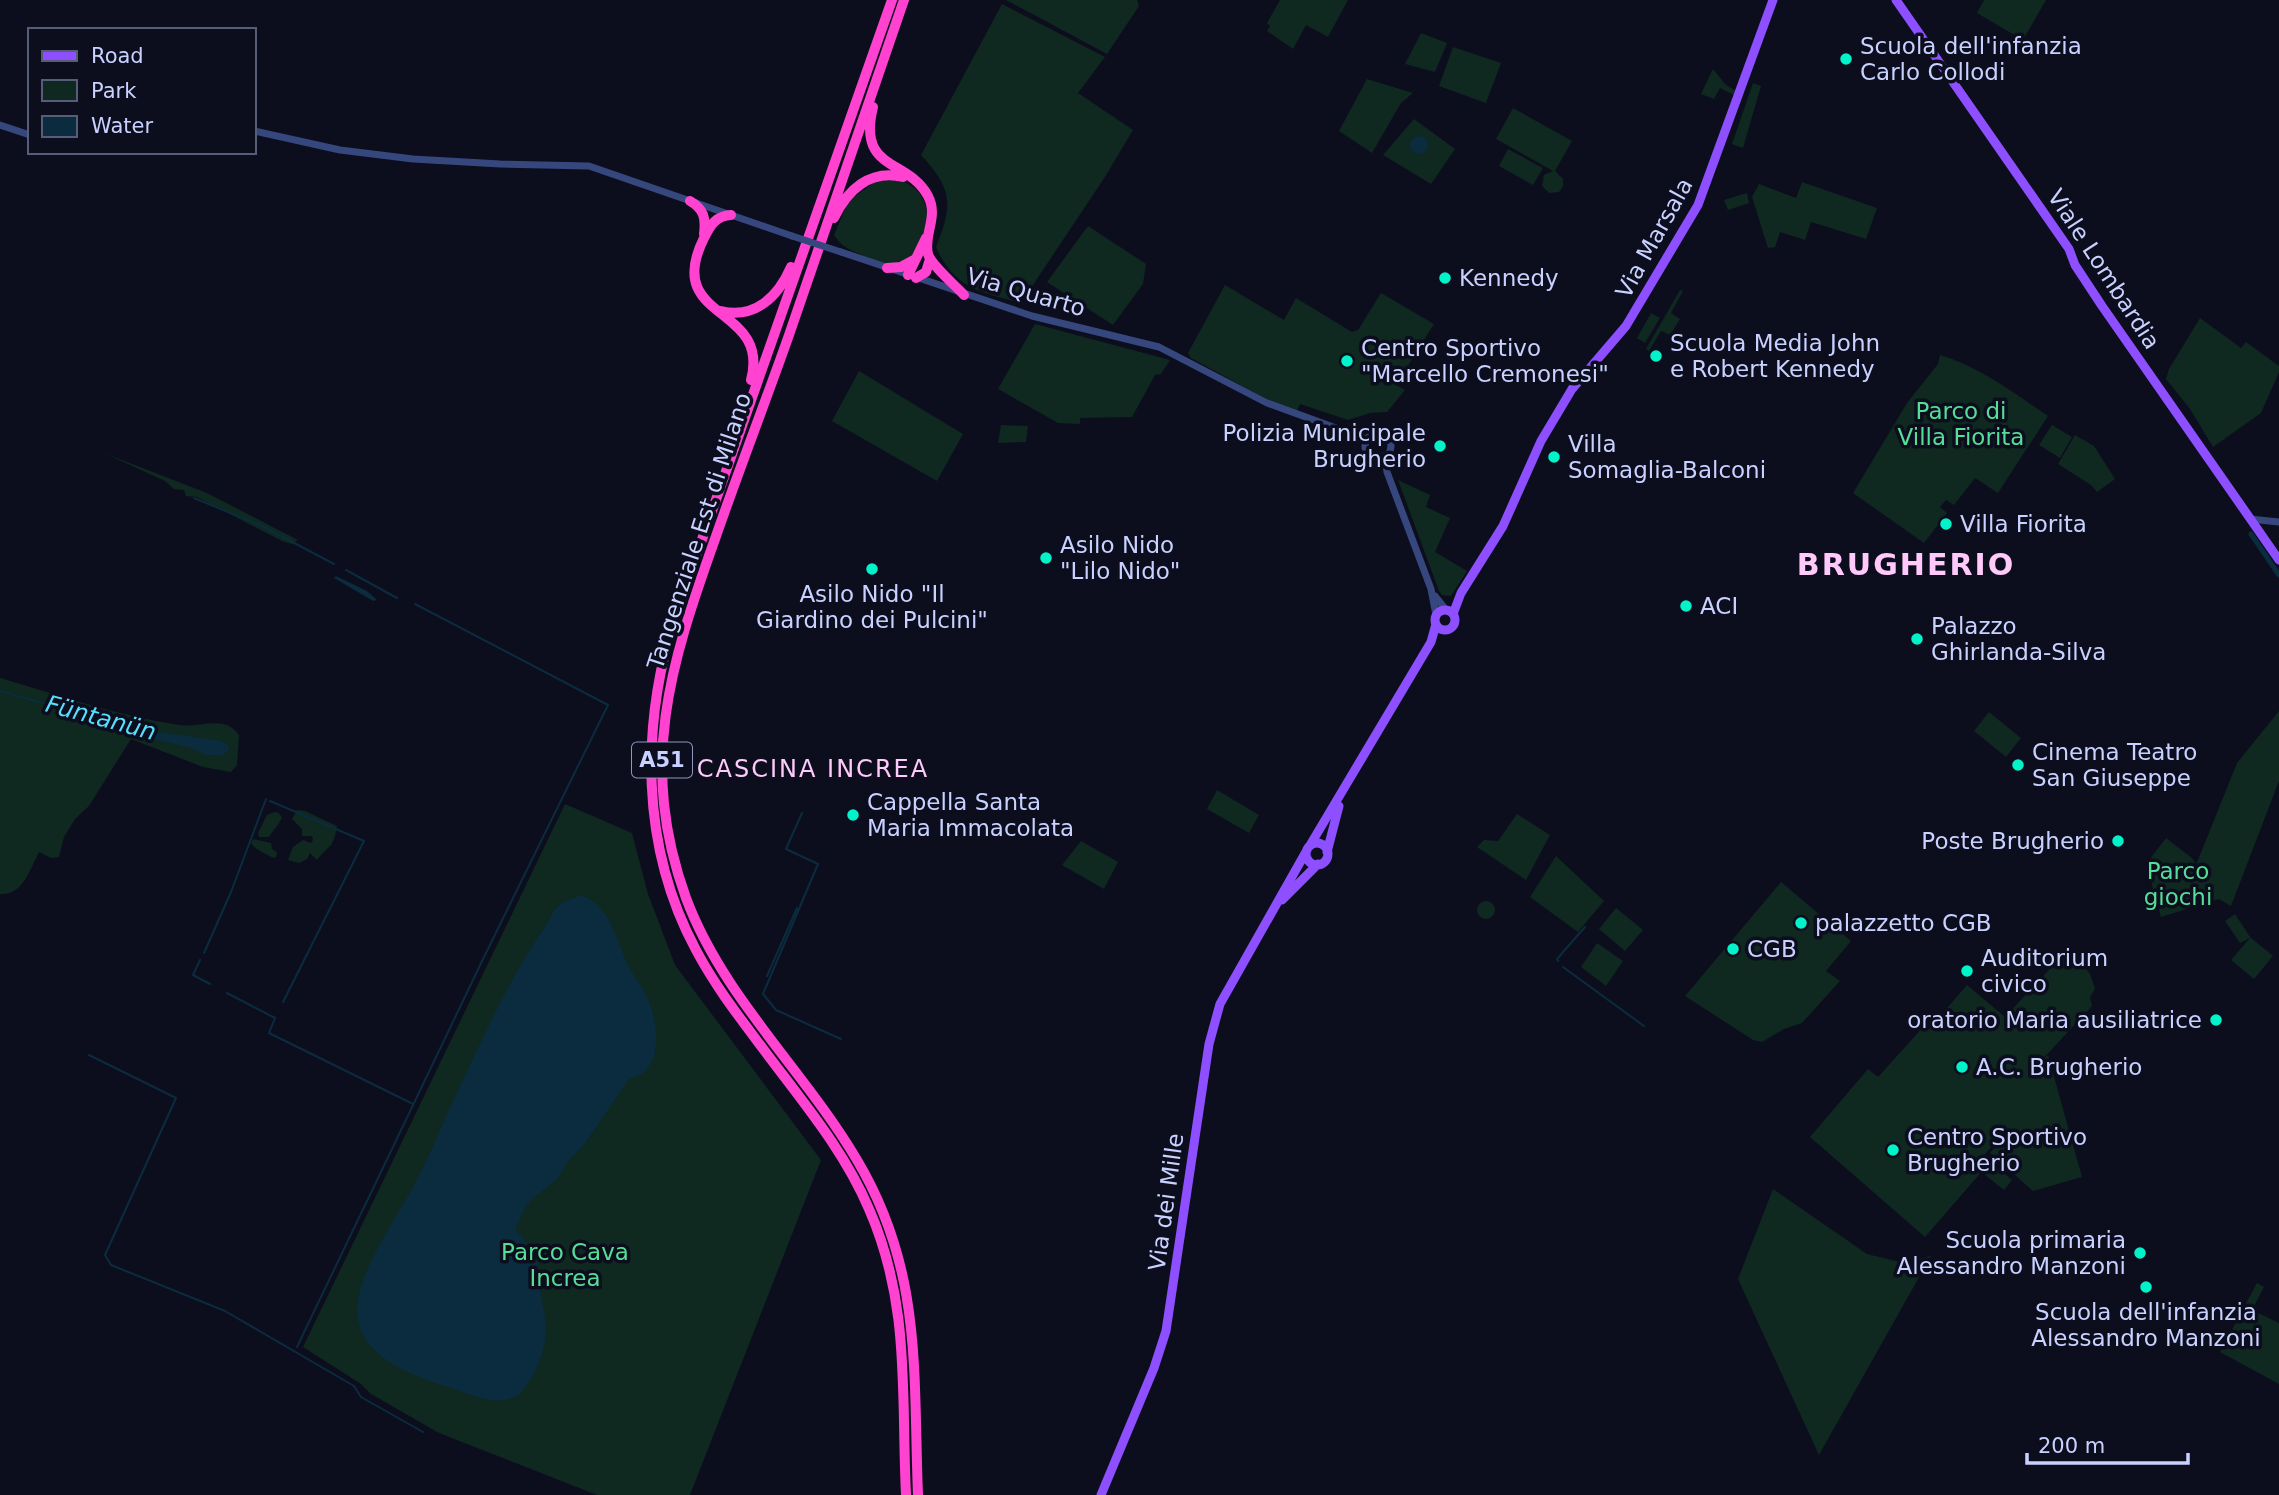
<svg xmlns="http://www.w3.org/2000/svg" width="2279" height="1495" viewBox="0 0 2279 1495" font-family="'DejaVu Sans',sans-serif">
<rect width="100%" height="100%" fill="#0c0e1e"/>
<!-- green -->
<path fill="#0f2820" d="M1006 0H1137L1139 6 1107 54Z
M1280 0H1348L1328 37 1306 25 1293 49 1267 31 1270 26 1267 23Z
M1984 0H2046L2023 40 1977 13Z
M1002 4 1105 57 1078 93 1133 130 1105 177 1021 303C981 292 955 290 936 247 953 204 953 190 921 155Z
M1421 33 1447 43 1435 72 1405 64Z
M1453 47 1501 63 1486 103 1439 86Z
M1713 69 1726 85 1736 91 1734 95 1720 88 1714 99 1701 94Z
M1367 79 1413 93 1401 103 1372 153 1339 131Z
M1753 83 1761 86 1743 148 1732 144Z
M1513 108 1572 141 1555 171 1563 179V186L1559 192 1549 193 1542 186 1544 175 1553 171 1496 139Z
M1414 119 1455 149 1431 184 1383 155Z
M1508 149 1543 168 1533 185 1499 166Z
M882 178C922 178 938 210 919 245 915 251 912 258 905 262 893 268 875 261 864 256 851 250 841 247 834 235L849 200Z
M1802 182 1877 208 1866 239 1811 222 1805 240 1780 232 1775 247 1768 248 1752 197 1759 184 1796 198Z
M1747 193 1749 203 1728 210 1724 200Z
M1088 226 1146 264 1143 284 1113 325 1047 282Z
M1225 285 1284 320 1296 298 1352 332 1358 330 1381 293 1434 324 1396 385 1405 390 1387 412 1370 413 1348 420 1300 404 1297 411 1268 400 1191 358 1188 353Z
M1680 290 1683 291 1671 313 1680 319 1670 335 1661 331 1649 351 1646 349Z
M1651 313 1660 318 1645 343 1637 338Z
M2200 318 2241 348 2246 342 2279 366V372L2261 413 2213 447 2190 409 2166 379 2169 369Z
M1035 324 1170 360 1161 374 1155 375 1132 417 1080 418V424L1058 423 998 389Z
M1940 355C1980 367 2014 393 2048 416L1998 493 1975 478 1954 505 1946 500 1940 507 1947 513 1924 543 1853 493 1907 403 1938 364Z
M859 371 963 434 937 481 832 421Z
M1001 425 1028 426 1026 442 998 443Z
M2052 425 2072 437 2060 458 2039 445Z
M2075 435 2094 446 2115 479 2097 492 2091 485 2058 464Z
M104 453 207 493 298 540 292 544 282 541 197 497 186 496 184 490 174 489 165 481Z
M1398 480 1430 495 1426 507 1450 518 1435 552 1467 571 1451 596 1442 595 1439 591Z
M0 678C59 695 118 716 179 725 200 728 225 714 239 735L237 765 231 772 203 767 131 739 89 806 75 819 64 837 59 857 51 858 39 852C30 869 23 896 0 894Z
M2279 711V781L2231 906 2219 899 2161 917 2146 864 2166 838 2192 858 2196 865 2237 763Z
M1989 712 2021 738 2006 757 1974 731Z
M1217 790 1259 815 1249 833 1207 809Z
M565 804 632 833 648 894 675 965 821 1160 690 1495H597L439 1433 371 1394 361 1384 303 1347Z
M297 810 305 811 337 826C333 850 330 843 317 860L310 853 307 859 299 863 288 860 293 847 303 840 311 843 313 840 312 836H302V829L292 819Z
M275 812 279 813 282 818C278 826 273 830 269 837H259L258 833 267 815Z
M1517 814 1550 835 1526 880 1477 847 1484 840 1498 841Z
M253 839 271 843 272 849 277 852 276 857 273 858C265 853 255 850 251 843Z
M1081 841 1118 862 1104 889 1062 865Z
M1556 856 1604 901 1578 932 1530 897Z
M1781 882 1851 941 1826 971 1840 981 1802 1023 1784 1029 1762 1042 1753 1040 1685 996Z
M1477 910a9 9 0 1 1 18 0a9 9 0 1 1-18 0Z
M1616 908 1643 930 1625 951 1599 929Z
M2235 914 2250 937 2273 956 2254 979 2231 960 2250 938 2240 943 2225 921Z
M1597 943 1623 961 1606 986 1581 967Z
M2071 949 2090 974 2095 989 2090 997 2092 1006 2039 1063 2048 1055 2082 1177 2033 1191 1990 1153 2005 1136 2003 1134 1977 1163 1984 1169 1925 1237 1810 1137 1868 1069 1878 1077 1924 1026 1929 1029 1967 985 2005 1017 2060 958Z
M1993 1164 2012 1180 2004 1190 1984 1174Z
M1773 1189 1867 1254 1904 1263 1931 1256 1819 1455 1738 1279Z
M2257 1283 2264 1287 2252 1310 2279 1323V1384L2220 1352Z"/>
<!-- water -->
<path fill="#0a2c3e" d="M1410 145a9 9 0 1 1 18 0a9 9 0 1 1-18 0Z
M336 576 367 591 377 600 373 601 334 578Z
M131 724 144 730 217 740 226 743 229 747 227 752 222 756 206 755 191 748 139 735 123 725Z
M582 895C611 908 616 939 628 965 635 978 644 989 649 1002 659 1027 663 1073 629 1079L583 1146 569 1160 557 1179 531 1200 525 1207 515 1230C546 1263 535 1268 543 1306 549 1333 545 1353 532 1377 527 1384 523 1393 515 1397 495 1406 473 1395 454 1389 413 1376 350 1356 358 1301 362 1266 396 1219 413 1187 432 1153 445 1116 462 1082 487 1029 511 976 544 928 549 922 552 912 558 906 564 901 575 898 582 895Z"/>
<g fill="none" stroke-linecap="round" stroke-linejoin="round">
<!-- stream -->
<path stroke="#0a2c3e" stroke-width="2" d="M194 498 262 526 334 564
M346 570 397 598
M0 691 123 726
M270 801 364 841 283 1002
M802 813 786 849 818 864 763 994 776 1010 841 1039
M204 953 231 892 266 799
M200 960 193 975 210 984
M1558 961 1557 959 1585 927
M1563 967 1644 1026
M767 976 797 908
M227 993 275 1018 269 1033 413 1104
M89 1055 176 1098 105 1255 111 1265 225 1311 354 1386 361 1397 423 1432
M297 1347 484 957 608 705 415 604"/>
<!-- canal -->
<path stroke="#0a2c3e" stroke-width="5" d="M2251 534 2279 575"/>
<!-- minor -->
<path stroke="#36477d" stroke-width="7" d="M0 125 30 135
M254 131 340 150 413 159 500 164 589 166 792 236
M841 252 1032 316 1159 347 1267 403 1366 439
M1365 446a13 13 0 1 1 26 0a13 13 0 1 1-26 0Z
M1385 456 1387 472 1431 589 1436 615
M2250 519 2279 522
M1435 596 1446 610"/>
<!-- major -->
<path stroke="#8d4fff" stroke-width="9" d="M1896 0 2069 249 2075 265 2102 306 2279 560
M1435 620a10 10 0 1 1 20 0a10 10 0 1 1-20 0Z
M1453 614 1461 593 1503 526 1541 441 1572 389 1626 326 1698 205 1773 0
M1306 854a11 11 0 1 1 22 0a11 11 0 1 1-22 0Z
M1309 847 1431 642 1436 624
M1327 852 1339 806
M1282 900 1318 864
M1101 1495 1154 1368 1166 1331 1209 1044 1220 1004 1307 850"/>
<!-- highway -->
<path stroke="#ff43d0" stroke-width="10" d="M892 0 675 616C641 726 640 846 696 950 715 986 740 1018 764 1050 802 1101 844 1150 869 1209 911 1305 901 1394 906 1495
M904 0C865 111 828 223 789 335 765 403 739 470 715 539 670 665 638 765 686 898 723 997 804 1070 857 1160 923 1271 913 1372 918 1495
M873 107C857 172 908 158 928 196 939 217 923 235 928 254 931 265 956 286 964 295
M690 201C704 209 706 218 704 234
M731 215C716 216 711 224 704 238 662 322 771 304 751 380
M834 218C847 190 870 169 903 177
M887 268 901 267 914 260
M908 275 926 238
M916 278 926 272 930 259
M721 311C755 319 778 297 791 267"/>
<!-- minor-bridge -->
<path stroke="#36477d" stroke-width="7" d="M792 236 841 252"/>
</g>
<!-- markers -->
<g fill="#00f3c9" stroke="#0c0e1e" stroke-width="2.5">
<circle cx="1846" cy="59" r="7"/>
<circle cx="1445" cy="278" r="7"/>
<circle cx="1656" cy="356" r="7"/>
<circle cx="1347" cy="361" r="7"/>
<circle cx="1440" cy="446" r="7"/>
<circle cx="1554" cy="457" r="7"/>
<circle cx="1946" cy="524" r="7"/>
<circle cx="1046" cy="558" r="7"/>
<circle cx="872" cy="569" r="7"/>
<circle cx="1686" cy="606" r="7"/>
<circle cx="1917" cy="639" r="7"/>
<circle cx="2018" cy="765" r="7"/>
<circle cx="853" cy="815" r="7"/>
<circle cx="2118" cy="841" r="7"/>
<circle cx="1801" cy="923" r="7"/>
<circle cx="1733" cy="949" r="7"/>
<circle cx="1967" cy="971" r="7"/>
<circle cx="2216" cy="1020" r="7"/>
<circle cx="1962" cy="1067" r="7"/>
<circle cx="1893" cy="1150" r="7"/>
<circle cx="2140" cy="1253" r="7"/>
<circle cx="2146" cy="1287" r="7"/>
</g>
<g text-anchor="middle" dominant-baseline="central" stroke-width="7" stroke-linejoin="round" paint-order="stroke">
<!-- shield labels -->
<rect fill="#0c0e1e" stroke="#9096bc" stroke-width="2" x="632" y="742.5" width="60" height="35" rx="5"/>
<g font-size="21" font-weight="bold" fill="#c8d1ff">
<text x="662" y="760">A51</text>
</g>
<!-- poi labels -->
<g font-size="23" fill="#c8d1ff" stroke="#0c0e1e" text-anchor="start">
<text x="1860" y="46">Scuola dell'infanzia<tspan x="1860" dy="26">Carlo Collodi</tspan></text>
<text x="1459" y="278">Kennedy</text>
<text x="1670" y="343">Scuola Media John<tspan x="1670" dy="26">e Robert Kennedy</tspan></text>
<text x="1361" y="348">Centro Sportivo<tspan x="1361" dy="26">"Marcello Cremonesi"</tspan></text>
<text x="1426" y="433" text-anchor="end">Polizia Municipale<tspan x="1426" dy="26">Brugherio</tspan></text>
<text x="1568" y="444">Villa<tspan x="1568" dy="26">Somaglia-Balconi</tspan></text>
<text x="1960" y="524">Villa Fiorita</text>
<text x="1060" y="545">Asilo Nido<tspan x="1060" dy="26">"Lilo Nido"</tspan></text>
<text x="872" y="594" text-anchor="middle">Asilo Nido "Il<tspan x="872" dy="26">Giardino dei Pulcini"</tspan></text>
<text x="1700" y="606">ACI</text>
<text x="1931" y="626">Palazzo<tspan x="1931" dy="26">Ghirlanda-Silva</tspan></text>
<text x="2032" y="752">Cinema Teatro<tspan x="2032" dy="26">San Giuseppe</tspan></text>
<text x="867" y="802">Cappella Santa<tspan x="867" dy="26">Maria Immacolata</tspan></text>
<text x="2104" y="841" text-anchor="end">Poste Brugherio</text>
<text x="1815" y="923">palazzetto CGB</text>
<text x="1747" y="949">CGB</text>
<text x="1981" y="958">Auditorium<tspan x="1981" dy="26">civico</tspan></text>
<text x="2202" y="1020" text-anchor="end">oratorio Maria ausiliatrice</text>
<text x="1976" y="1067">A.C. Brugherio</text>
<text x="1907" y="1137">Centro Sportivo<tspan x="1907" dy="26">Brugherio</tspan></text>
<text x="2126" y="1240" text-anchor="end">Scuola primaria<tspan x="2126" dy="26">Alessandro Manzoni</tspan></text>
<text x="2146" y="1312" text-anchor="middle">Scuola dell'infanzia<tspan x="2146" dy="26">Alessandro Manzoni</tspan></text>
</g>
<!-- street labels -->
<g font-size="23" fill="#c8d1ff" stroke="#0c0e1e">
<text transform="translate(1654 238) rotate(-61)">Via Marsala</text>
<text transform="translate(2104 269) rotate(57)">Viale Lombardia</text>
<text transform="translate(1026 292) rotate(16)">Via Quarto</text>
<text transform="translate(699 531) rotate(-72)">Tangenziale Est di Milano</text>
<text transform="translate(1166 1202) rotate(-82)">Via dei Mille</text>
</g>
<!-- park labels -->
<g font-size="23" fill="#55de97" stroke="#0c0e1e">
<text x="1961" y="411">Parco di<tspan x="1961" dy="26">Villa Fiorita</tspan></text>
<text x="2178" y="871">Parco<tspan x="2178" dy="26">giochi</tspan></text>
<text x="565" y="1252">Parco Cava<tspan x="565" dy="26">Increa</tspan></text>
</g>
<!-- water labels -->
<g font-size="24" font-style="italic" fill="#56dfff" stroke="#0c0e1e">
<text transform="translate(101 718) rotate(15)">Füntanün</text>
</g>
<!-- neighbourhood labels -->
<g font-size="24" letter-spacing="2" fill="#ffcafa" stroke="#0c0e1e">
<text x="813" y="769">CASCINA INCREA</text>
</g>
<!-- district labels -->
<g font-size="30" font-weight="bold" letter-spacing="2" fill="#ffcafa" stroke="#0c0e1e">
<text x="1906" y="564">BRUGHERIO</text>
</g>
</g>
<!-- legend -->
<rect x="28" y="28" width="228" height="126" fill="#0c0e1e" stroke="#575c78" stroke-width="2"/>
<rect x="42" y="51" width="35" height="10" fill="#8d4fff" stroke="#575c78" stroke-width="2"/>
<text x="91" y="63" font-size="21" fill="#c8d1ff">Road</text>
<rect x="42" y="80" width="35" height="21" fill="#0f2820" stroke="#575c78" stroke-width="2"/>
<text x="91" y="98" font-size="21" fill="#c8d1ff">Park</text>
<rect x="42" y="116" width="35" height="21" fill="#0a2c3e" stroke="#575c78" stroke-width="2"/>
<text x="91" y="133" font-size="21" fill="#c8d1ff">Water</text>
<!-- scale -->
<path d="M2027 1453v10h161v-10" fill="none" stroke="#c8d1ff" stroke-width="3.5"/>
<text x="2038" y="1453" font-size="21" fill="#c8d1ff" stroke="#0c0e1e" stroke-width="5" paint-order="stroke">200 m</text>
</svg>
